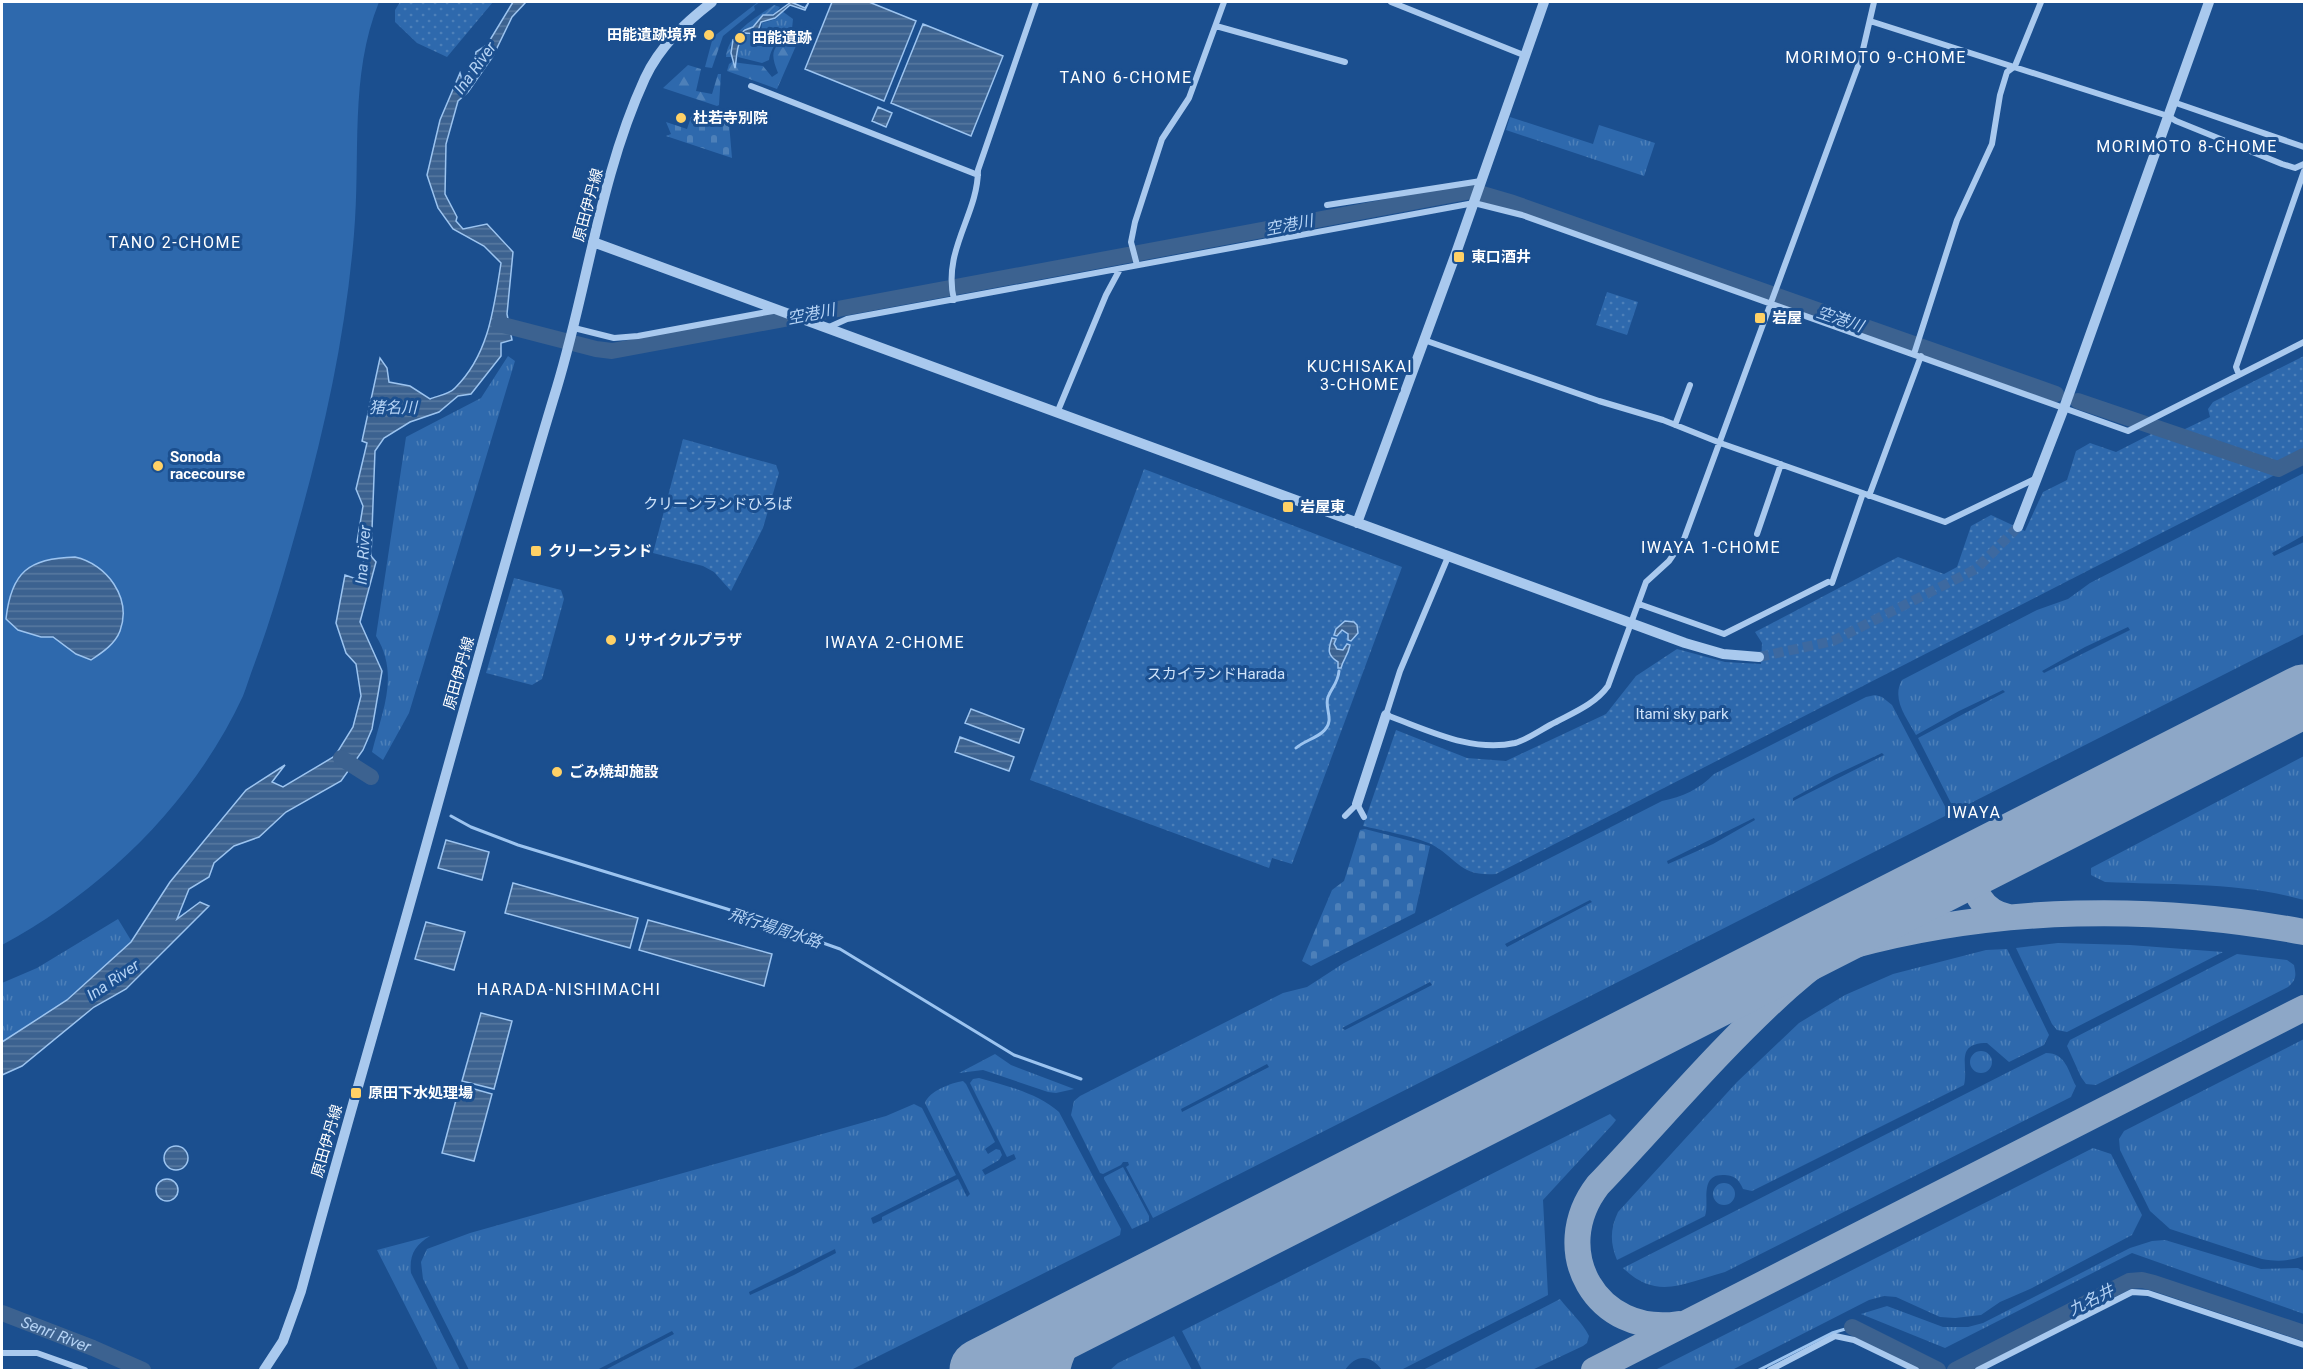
<svg xmlns="http://www.w3.org/2000/svg" width="2306" height="1372" viewBox="0 0 2306 1372" font-family="Roboto,'Noto Sans JP',sans-serif">
<defs>
<pattern id="grass-tufts" width="24" height="20" patternUnits="userSpaceOnUse" patternTransform="scale(1.5)"><rect width="24" height="20" fill="#2e69ad"/><path d="M3 7l-1-3M5 7V3M7 7l1-3M15 17l-1-3M17 17v-4M19 17l1-3" fill="none" stroke="#4d80b9"/></pattern>
<pattern id="forest-firs" width="22" height="20" patternUnits="userSpaceOnUse" patternTransform="scale(1.5)"><rect width="22" height="20" fill="#2e69ad"/><path d="M5 1l3.5 6h-7zM16 11l3.5 6h-7z" fill="#4d80b9"/></pattern>
<pattern id="cemetery-stones" width="16" height="16" patternUnits="userSpaceOnUse" patternTransform="scale(1.5)"><rect width="16" height="16" fill="#2e69ad"/><path d="M2 7V4a2 2 0 0 1 4 0v3zM10 15v-3a2 2 0 0 1 4 0v3z" fill="#4d80b9"/></pattern>
<pattern id="park-dots" width="8" height="8" patternUnits="userSpaceOnUse" patternTransform="scale(1.5)"><rect width="8" height="8" fill="#2e69ad"/><path d="M2 2h.1M6 6h.1" fill="none" stroke="#4d80b9" stroke-width="1.8" stroke-linecap="round"/></pattern>
<pattern id="garden-furrows" width="10" height="10" patternUnits="userSpaceOnUse" patternTransform="scale(1.5)"><rect width="10" height="10" fill="#2e69ad"/><path d="M-1 1l2-2M0 10L10 0M9 11l2-2" fill="none" stroke="#4d80b9"/></pattern>
<pattern id="water-rules" width="6" height="5" patternUnits="userSpaceOnUse" patternTransform="scale(1.5)"><rect width="6" height="5" fill="#3c6290"/><path d="M0 2.5h6" fill="none" stroke="#597aa1"/></pattern>
</defs>
<rect width="100%" height="100%" fill="#1b4f8f"/>
<!-- grass -->
<path fill="url(#grass-tufts)" fill-rule="evenodd" d="M782 11 793 19 792 29C781 39 772 43 769 60L762 63 738 57C737 49 741 40 747 34L757 35 761 32 762 23 776 19Z
M1510 117 1593 144 1599 125 1655 143 1644 176 1506 130Z
M508 356 515 361 409 713 383 760 372 752C382 711 400 675 376 636L406 437 481 398Z
M2304 473V535L2272 553 2274 556 2304 542V634L1955 811 1918 738 2005 692 2003 690 1959 711 1916 735C1907 718 1891 699 1902 680L2037 610 2068 599 2090 583ZM2128 627 2130 630 2044 673 2042 671 2085 647Z
M1875 695 1882 697 1892 705 1949 814 1153 1218 1126 1167 1129 1165 1128 1162H1123L1121 1165 1103 1174 1100 1173 1071 1115 1074 1101 1080 1096 1283 993 1307 987 1344 963 1662 801C1682 797 1700 789 1714 774L1866 697ZM1882 753 1884 755 1793 801V798L1835 775ZM1754 818 1755 820 1713 844 1668 864 1667 861ZM1590 900 1592 902 1507 947 1505 944ZM1430 982 1432 985 1345 1030 1342 1028ZM1267 1064 1269 1067 1182 1112 1181 1109Z
M2304 756V900C2241 882 2171 885 2105 882L2091 875V868Z
M118 919 132 942 67 1000 2 1042V983L37 968Z
M2058 943 2130 945 2223 952 2067 1032 2057 1030 2052 1024 2016 948Z
M2007 949 2049 1035 2044 1045 2009 1062 1987 1043C1954 1043 1969 1066 1964 1085L1752 1191 1743 1189C1739 1180 1736 1176 1725 1175 1698 1173 1710 1203 1705 1216L1617 1260C1610 1243 1610 1229 1618 1212L1737 1082 1799 1023 1845 995 1893 974 1986 950Z
M2237 954 2287 960 2294 965C2296 975 2297 979 2288 987L2096 1085 2086 1084 2081 1077 2067 1046 2070 1040Z
M2304 1039V1256C2289 1261 2278 1262 2262 1259L2170 1229 2150 1211 2120 1150 2119 1139 2124 1131Z
M1970 1062a11 11 0 1 1 22 0a11 11 0 1 1-22 0Z
M2046 1053C2066 1053 2068 1071 2076 1086L2071 1097 1725 1272C1684 1283 1657 1301 1623 1268Z
M995 1054 1011 1065 1074 1089 1056 1093 1048 1092 983 1070 959 1073Z
M979 1078C1007 1086 1038 1093 1059 1112L1121 1229 1120 1235 851 1370H605L674 1334 672 1331 597 1370H469L423 1279 421 1262 427 1249 470 1233 886 1116 914 1104 922 1108 956 1175 871 1218 873 1224 882 1220V1217L958 1179 967 1197 970 1194 925 1103C929 1091 951 1083 963 1081L966 1084 995 1142 985 1149 988 1154 996 1149 1000 1150 1002 1155 999 1160 982 1170 985 1175 1016 1159 1014 1154 1007 1157 970 1083 973 1079ZM835 1249 836 1253 794 1275 750 1295 749 1292Z
M1610 1114 1616 1120 1613 1124 1543 1200 1548 1295 1401 1370H1382C1370 1354 1356 1354 1345 1370H1202L1182 1331Z
M2093 1148 2111 1154 2142 1215 2132 1235 2030 1289 2000 1302 1981 1315 1955 1318 1940 1317 1896 1297 1884 1296 1869 1300 1732 1370H1655Z
M1123 1167 1149 1216V1221L1132 1229 1104 1179V1177Z
M1713 1194a11 11 0 1 1 22 0a11 11 0 1 1-22 0Z
M430 1236C415 1245 409 1255 411 1273L460 1370H438L377 1250Z
M2165 1240 2261 1269 2298 1268 2304 1271V1314L2132 1253 1945 1348 1861 1314 1887 1306 1943 1327H1968L1983 1323 2130 1248 2152 1241Z
M1560 1299C1569 1311 1583 1323 1589 1336L1587 1343 1583 1346 1532 1370H1423Z
M1174 1336 1192 1370H1110L1118 1363Z"/>
<!-- forest -->
<path fill="url(#forest-firs)" d="M758 2H760L754 6 755 10 723 36 712 68 705 67 713 37Z
M791 35 799 39 777 89 727 71 729 64 732 62 763 66 772 77 778 73C770 53 771 47 791 35Z
M688 65 701 69 696 91 712 94 718 74H721L719 105 717 106 663 88Z"/>
<!-- cemetery -->
<path fill="url(#cemetery-stones)" d="M693 111 729 123 732 158 666 136 671 134 666 122 687 129Z
M1365 829 1430 846 1415 913 1311 966 1302 961 1332 890 1344 881 1360 830Z"/>
<!-- park -->
<path fill="url(#park-dots)" d="M400 2H493L447 57 417 43 395 22V10Z
M1607 292 1638 302 1627 335 1596 325Z
M2304 356V460L1496 874C1460 877 1457 858 1431 844 1416 837 1380 830 1363 826L1396 730 1467 758 1506 761 1606 714 1636 676 1677 649 1725 662 1761 664 1762 643 1755 632 1898 557 1944 574 1957 567 1971 526 1991 515 2025 531 2043 492 2067 480 2076 451 2090 443 2116 452 2167 426 2183 430 2210 417 2208 409 2213 402Z
M683 439 776 465 779 473 763 528 731 591 714 572 703 566 653 553Z
M1144 469 1402 567 1292 864 1272 858 1269 868 1030 780Z
M514 578 561 590 564 599 542 679 532 685 486 673Z"/>
<!-- garden -->
<path fill="url(#garden-furrows)" d="M774 5 780 7C776 15 771 14 763 15L752 27 744 29 735 37 730 47 732 57H726C728 33 755 18 774 5Z"/>
<!-- pitch -->
<path fill="#2e69ad" d="M2 2H379C349 76 361 156 354 234 346 331 326 424 300 517 286 567 272 617 254 665 250 675 247 686 243 696 194 802 104 890 2 945Z"/>
<!-- water -->
<path fill="url(#water-rules)" stroke="#9cc4f0" stroke-width="1.5" d="M513 2H526L512 17 493 56 468 92 458 101 446 144 445 194 457 217 456 221 463 229 487 224 513 252 507 314 512 340 501 343V356L471 394 458 396 439 412 410 422 384 438 375 451 371 556 376 562 360 622 382 671 372 729 363 750 341 781 286 812 259 837 234 846 214 863 209 877 189 889 177 919 200 902 209 906 126 989 94 1007 22 1066 2 1075V1042L67 1000 131 942 170 882 246 790 285 765 272 782 283 787 335 756 353 727 361 696 356 664 346 653 336 623 345 575 362 581 364 553 357 542 363 506 356 489 367 443 362 441 380 358 387 368 389 382 410 386 430 399C437 396 450 394 455 388 489 355 494 307 501 263L484 246 453 229 438 208 427 175 440 120 460 73 462 80 474 66 476 52 487 45Z
M791 2 805 8 809 2 805 10 790 5 775 18 761 22 757 34 745 33C736 44 737 57 735 68L731 53 733 40 745 30 753 27 763 15H773Z
M832 2H869L916 21 884 101 805 69Z
M923 24 1003 56 971 136 891 103Z
M878 107 892 113 886 127 872 121Z
M75 557C107 564 132 598 120 631 115 644 103 652 91 660L76 654 53 637H41L18 630 6 619C11 572 29 558 75 557Z
M1345 621 1354 622 1357 625 1358 633 1351 641 1348 640V634L1342 630 1337 636 1334 635 1336 629Z
M1332 638 1336 639 1334 644 1337 649 1343 650 1347 644 1350 645C1348 656 1343 659 1341 668H1338V662C1327 655 1328 650 1332 638Z
M971 709 1024 729 1019 743 965 723Z
M960 737 1014 757 1009 771 955 752Z
M446 840 489 852 482 880 438 868Z
M513 883 638 918 630 948 505 913Z
M648 920 772 954 764 986 639 950Z
M426 922 465 932 454 970 415 959Z
M481 1013 512 1021 494 1089 462 1081Z
M460 1085 492 1094 474 1161 442 1153Z
M164 1158a12 12 0 1 1 24 0a12 12 0 1 1-24 0Z
M156 1190a11 11 0 1 1 22 0a11 11 0 1 1-22 0Z"/>
<g fill="none" stroke-linecap="round" stroke-linejoin="round">
<!-- stream -->
<path stroke="#9cc4f0" stroke-width="3" d="M1296 748C1306 739 1327 736 1329 721 1330 713 1325 705 1328 697 1332 687 1338 683 1339 671
M451 816 471 827 518 845 727 909 840 949 1014 1055 1081 1079
M1759 1370 1832 1333 1852 1327"/>
<!-- river -->
<g stroke="#3c6290" stroke-width="16">
<path d="M499 324 596 349 612 351 1472 191 1513 203 2056 394"/>
<path d="M2078 401 2278 469 2304 456"/>
<path d="M341 758 371 777"/>
<path id="s1" d="M2 1313 93 1348 143 1370"/>
<path d="M1852 1327 1938 1370"/>
<path d="M1955 1370 2129 1281 2142 1280 2154 1283 2304 1333"/>
</g>
<!-- taxiway -->
<path stroke="#8da7c7" stroke-width="26" d="M1974 864C1970 890 1982 911 2008 917
M1851 946C1998 906 2155 904 2304 932
M1713 998 1764 975 1816 956
M1679 1324C1597 1337 1547 1251 1598 1185 1661 1119 1720 1048 1788 987 1834 947 1885 913 1938 883
M1057 1370C1063 1344 1077 1323 1100 1310
M1594 1370 2304 1008"/>
<!-- runway -->
<path stroke="#8da7c7" stroke-width="63" d="M981 1370 2304 696"/>
<!-- tertiary-tunnel -->
<path stroke="#3d69a0" stroke-width="10" stroke-dasharray="10 5" stroke-linecap="butt" d="M1759 657 1833 641 1976 569 2018 527"/>
<!-- minor -->
<path stroke="#a9c9ee" stroke-width="6" d="M1391 2 1526 56
M1870 21 2168 116 2176 121 2282 164 2295 168 2304 164
M1216 26 1345 62
M751 86 978 175
M2173 102 2304 147
M1327 205 1481 181
M1137 265 1131 242 1135 222 1162 139 1189 98 1224 2
M954 300C942 250 978 215 978 170L1036 2
M574 328 614 338 638 336 773 311
M827 328 847 319 1474 203 1522 215 2128 431 2304 342
M1424 340 1599 401 1663 420 1723 444 1945 522 2037 478
M1914 354 1957 220 1992 144 2000 95 2007 72 2015 66 2041 2
M2239 375 2236 367 2304 171
M1057 413 1106 295 1120 269
M1675 425 1690 385
M1869 496 1921 356
M1757 534 1781 464
M1448 557 1400 671 1386 715C1426 729 1471 753 1515 743 1529 739 1543 728 1556 722 1575 712 1595 704 1608 686L1646 582 1669 561 1684 539 1861 58 1874 2
M1832 583 1863 493
M1639 604 1724 634 1828 582
M1345 816 1357 804 1364 817
M2 1353H37L85 1370
M1770 1370 1835 1336 1854 1340 1916 1370
M1978 1370 2132 1292 2148 1293 2304 1345"/>
<!-- tertiary -->
<path stroke="#a9c9ee" stroke-width="10" d="M593 242 1685 643 1723 654 1759 657
M1357 523 1455 256 1544 2
M2018 527 2064 408 2209 2
M1357 804 1386 715
M264 1370 283 1341 301 1291C338 1154 378 1018 416 882 462 717 507 551 557 387 588 285 600 176 645 78 660 46 685 23 712 2"/>
</g>
<!-- markers -->
<g fill="#ffd166" stroke="#1b4f8f" stroke-width="2">
<circle cx="709" cy="35" r="6"/>
<circle cx="740" cy="38" r="6"/>
<circle cx="681" cy="118" r="6"/>
<rect x="1453" y="251" width="12" height="12" rx="3"/>
<rect x="1754" y="312" width="12" height="12" rx="3"/>
<circle cx="158" cy="466" r="6"/>
<rect x="1282" y="501" width="12" height="12" rx="3"/>
<rect x="530" y="545" width="12" height="12" rx="3"/>
<circle cx="611" cy="640" r="6"/>
<circle cx="557" cy="772" r="6"/>
<rect x="350" y="1087" width="12" height="12" rx="3"/>
</g>
<g text-anchor="middle" dominant-baseline="central" stroke-width="6" stroke-linejoin="round" paint-order="stroke">
<!-- poi labels -->
<g font-size="15" font-weight="bold" fill="#fff" stroke="#1b4f8f" text-anchor="start">
<text x="697" y="35" text-anchor="end">田能遺跡境界</text>
<text x="752" y="38">田能遺跡</text>
<text x="693" y="118">杜若寺別院</text>
<text x="1471" y="257">東口酒井</text>
<text x="1772" y="318">岩屋</text>
<text x="170" y="457">Sonoda<tspan x="170" dy="17">racecourse</tspan></text>
<text x="1300" y="507">岩屋東</text>
<text x="548" y="551">クリーンランド</text>
<text x="623" y="640">リサイクルプラザ</text>
<text x="569" y="772">ごみ焼却施設</text>
<text x="368" y="1093">原田下水処理場</text>
</g>
<!-- street labels -->
<g font-size="15" fill="#fff" stroke="#1b4f8f">
<text transform="translate(588 205) rotate(-75)">原田伊丹線</text>
<text transform="translate(459 673) rotate(-74)">原田伊丹線</text>
<text transform="translate(327 1141) rotate(-74)">原田伊丹線</text>
</g>
<!-- park labels -->
<g font-size="15" fill="#cfe3fa" stroke="#1b4f8f">
<text x="718" y="504">クリーンランドひろば</text>
<text x="1216" y="674">スカイランドHarada</text>
<text x="1682" y="714">Itami sky park</text>
</g>
<!-- neighbourhood labels -->
<g font-size="16" letter-spacing="1.5" fill="#fff" stroke="#1b4f8f">
<text x="1876" y="57">MORIMOTO 9-CHOME</text>
<text x="1126" y="77">TANO 6-CHOME</text>
<text x="2187" y="146">MORIMOTO 8-CHOME</text>
<text x="175" y="242">TANO 2-CHOME</text>
<text x="1360" y="366">KUCHISAKAI<tspan x="1360" dy="18">3-CHOME</tspan></text>
<text x="1711" y="547">IWAYA 1-CHOME</text>
<text x="895" y="642">IWAYA 2-CHOME</text>
<text x="1974" y="812">IWAYA</text>
<text x="569" y="989">HARADA-NISHIMACHI</text>
</g>
<!-- water labels -->
<g font-size="16" font-style="italic" fill="#b5d3f5" stroke="#1b4f8f">
<text transform="translate(475 68) rotate(-54)">Ina River</text>
<text transform="translate(1289 225) rotate(-11)">空港川</text>
<text transform="translate(811 314) rotate(-11)">空港川</text>
<text transform="translate(1840 319) rotate(19)">空港川</text>
<text x="393" y="407">猪名川</text>
<text transform="translate(363 555) rotate(-86)">Ina River</text>
<text transform="translate(775 928) rotate(18)">飛行場周水路</text>
<text transform="translate(113 980) rotate(-34)">Ina River</text>
<text transform="translate(2091 1300) rotate(-27)">九名井</text>
<text stroke="none"><textPath href="#s1" startOffset="58">Senri River</textPath></text>
</g>
</g>
<!-- border -->
<rect width="2306" height="1372" fill="none" stroke="#ffffff" stroke-width="6"/>
</svg>
